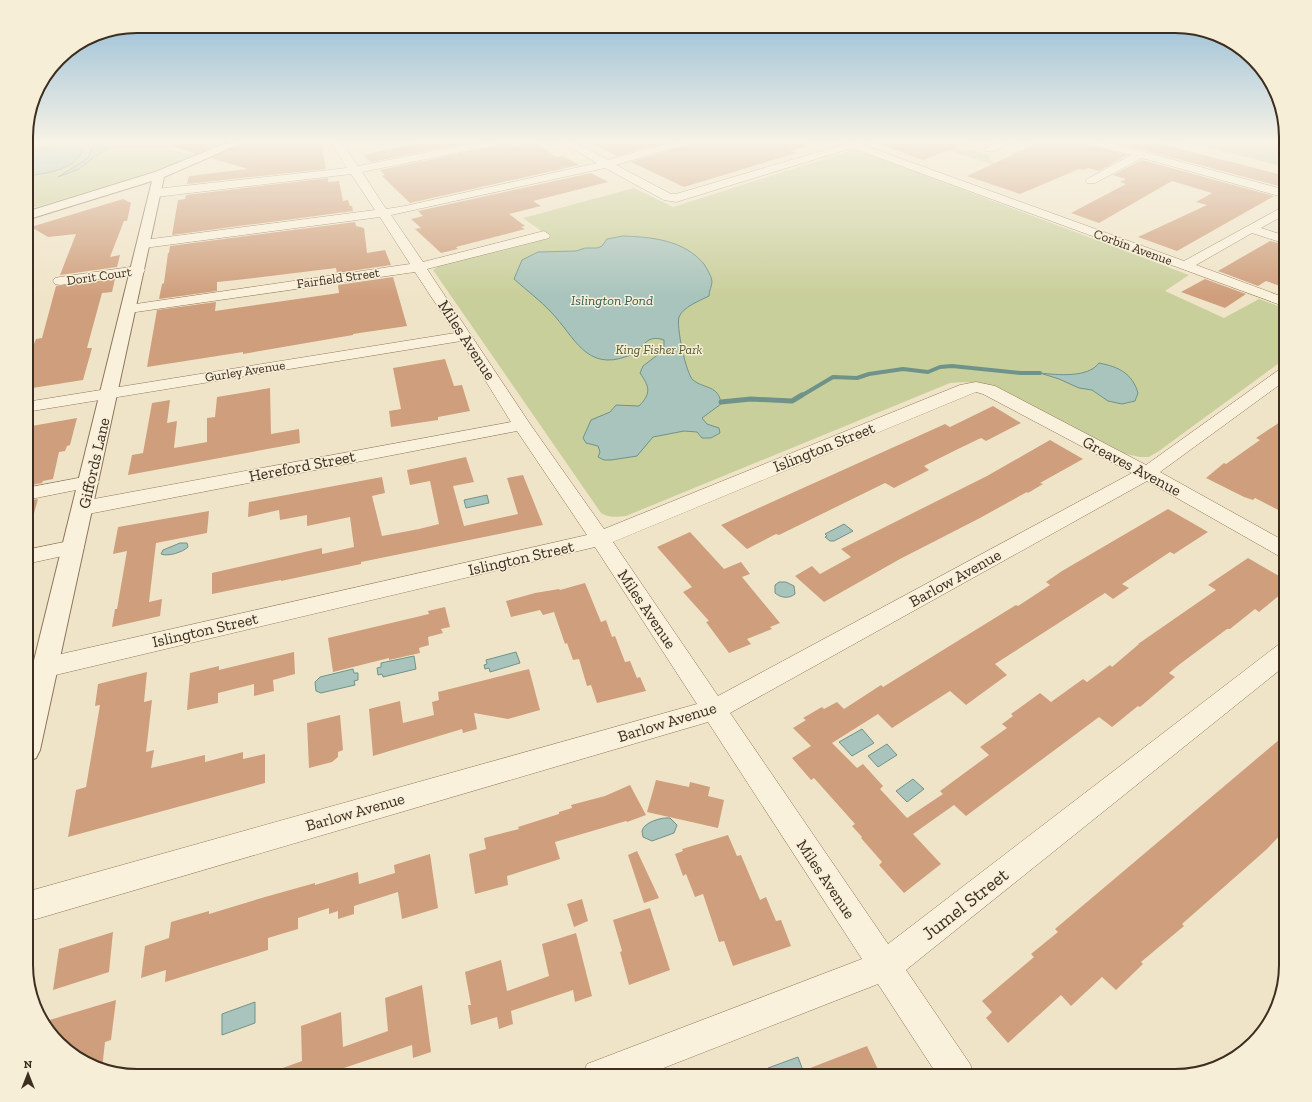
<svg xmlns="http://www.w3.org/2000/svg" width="1312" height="1102" viewBox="0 0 1312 1102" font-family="'Zilla Slab',serif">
<rect width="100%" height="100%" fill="#f0e4c8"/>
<!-- green -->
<path fill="#c9cf9b" d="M26 142H183L167 148 196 156 136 177 26 210Z
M925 142H939L955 147 974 150 990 156 991 161 999 167Z
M855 149 1189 275 1165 291 1224 318 1259 299 1286 309V358L1159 451 1149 457H1140L1116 452 989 386C975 381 964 382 950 383L626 516C616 517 609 518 601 513L433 270 439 266 550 237 523 218 634 188 673 207Z"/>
<!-- cemetery -->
<path fill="#bfc49a" d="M1186 142H1286V167Z"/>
<!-- water -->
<path fill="#a9c4bc" stroke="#6f938a" d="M58 142H85C82 147 83 152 79 157 68 171 43 174 26 176V154Z
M95 142H121L97 155 79 169 58 177 88 158Z
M623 236C652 237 684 240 704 264 707 269 711 275 712 281 712 286 709 291 709 296 699 301 683 307 679 317 676 326 686 374 693 380 704 389 719 385 721 404L702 418 707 424 719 428 720 433 711 438H702L697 432 684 431 653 437 637 456 611 460H604L598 457 600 452 598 446 586 443 583 438 591 420 610 412 616 405 639 406C652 393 649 386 640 373L643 366 664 350V340C644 333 644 351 628 356 586 372 575 337 551 312 540 300 526 290 514 279L522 260 538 252 576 251 585 248H597L602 246 607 239Z
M1099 363C1119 367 1132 373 1138 393L1135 401 1122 404 1108 401 1092 390 1079 388 1059 379 1040 373C1058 375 1088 378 1099 363Z
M487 495 489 503 466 508 464 500Z
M844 524 853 531 834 541H830L825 537 827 536 825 534Z
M180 543H187L188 547C183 552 168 557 161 554L163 550Z
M786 582 794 586 795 594C789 599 781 598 775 593V585L779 582Z
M516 652 520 663 490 672 489 668 485 669 484 665 487 664 486 660Z
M414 656 416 669 383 677 382 674 378 675 377 668 381 667V663Z
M353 669 354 673H358V680L354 681 355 685 321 693 316 691 315 682 320 677Z
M862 729 874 743 852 756 839 742Z
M887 744 897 755 878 767 868 756Z
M913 779 924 789 907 802 896 791Z
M670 818 677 825 674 833 652 841 643 837 642 831C644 822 662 817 670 818Z
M255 1002V1023L222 1035V1014Z
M798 1057 805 1076H771L768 1068Z"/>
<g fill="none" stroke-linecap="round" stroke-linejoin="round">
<!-- stream-far1 -->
<path stroke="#6f938a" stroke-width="4" d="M801 396 833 377 857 378 869 374 903 369 928 372 940 367 952 366 1021 373H1040"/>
<!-- stream -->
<path stroke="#6f938a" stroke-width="5" d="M721 402 751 399 792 401 802 395"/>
</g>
<!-- building -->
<path fill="#cf9f7d" d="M171 142H225L196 154 170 146Z
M245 142H321L326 169 187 184 189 176 248 169 211 158Z
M423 142H470L371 162 363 155Z
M502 142H513V146L534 142 557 157 563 156 579 165 410 203 382 176 385 175 380 170 496 146Z
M589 142H665L617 156Z
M689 142H806L807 146 790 151 796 153 684 187 631 162 687 145Z
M880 142H965L966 143 923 160 879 144Z
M1040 142H1088L1090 145 1127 155 1099 171 1088 168 1083 170 1079 169 1020 194 967 176Z
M1113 142H1153L1286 176V188Z
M1142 160 1274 196 1177 251 1138 237 1207 205 1196 202 1212 193 1172 181 1099 223 1071 213 1126 184 1120 182 1126 179 1113 175Z
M591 173 608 182 533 201 541 206 509 214 525 226 521 227 525 229 456 247 458 249 441 253 415 229 421 228 411 219 423 216 418 211Z
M328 178V182L339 181 343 201 348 200 350 206H352L353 211 172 235 178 200 185 199 186 195Z
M123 199 131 203 127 221H124L110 257 120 255 117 267 60 275 76 234 48 237 31 227Z
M355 222 356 226 364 228 367 253 385 250 391 265 337 273 336 268 237 280 217 282V291L159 299 162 284 164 283 168 253H169L170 246Z
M1270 241 1286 245V288L1266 281 1258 286 1218 271Z
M393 277 407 326 353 334V335L243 354V352L147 367 157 310 216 302 215 311 339 293 338 285Z
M115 279 112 292 102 293 87 348H92L83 380 26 389V364L36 339 42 338 56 286Z
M1205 279 1246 294 1225 308 1181 292Z
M445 359 454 386 462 385 470 411 438 417V420L391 427 389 411 401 409 393 368Z
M270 388 271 434 299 429 300 443 128 475 132 455 143 453 152 403 170 400 167 423 177 421 174 448 207 442V418L215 417 217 397Z
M993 406 1021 423 986 441 981 438 958 449 924 466 929 470 894 488 885 483 779 535 776 534 747 549 721 525 945 424 950 427Z
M77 418 70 445 67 446 65 451 59 452 53 479 43 481 42 483 26 486V427Z
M1286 418V514L1255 498 1253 500 1244 497 1206 478 1224 463 1226 464 1260 440 1256 438Z
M1050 440 1083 459 1040 483 1043 484 1028 493 1027 492 980 518 900 559 824 602 795 576 812 566 820 574 851 557 841 549 987 476Z
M466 457 474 482 453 486 464 526 518 514 507 478 523 475 543 525 361 562V564L281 581V580L212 594V573L322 548V554L354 547 350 517 307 526V515L280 520 279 510 248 517 249 502 382 477 385 493 372 496 382 536 419 529 439 524 430 481 410 485 407 470Z
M38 499 31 524H26V501Z
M1168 509 1208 532 1174 554 1170 552 1122 584 1129 588 1113 599 1105 593 995 664 1007 675 966 705 950 691 892 728 878 714 832 743 857 768 863 764 883 786 880 789 907 818 943 794 940 791 989 755 980 747 1007 728 1002 724 1013 716 1011 714 1040 693 1051 702 1083 679 1087 682 1110 665 1112 667 1139 644H1138L1216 590 1208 585 1248 558 1286 580V590L1259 612 1255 609 1230 629H1227L1180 664 1169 673 1175 677 1140 707 1138 706 1112 727 1099 717 966 816 954 805 913 834 941 864 904 893 879 865 882 862 861 838 862 837 852 826 855 824 814 778 811 780 792 758 811 746 793 728 806 720 803 718 822 707 824 709 837 702 844 709 881 685 883 687 1016 605 1018 606 1050 585 1046 582 1062 571Z
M209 511 207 533 156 543 149 602 162 599 160 616 112 627 115 609H117L127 551 113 554 118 527Z
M690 532 724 569 741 562 750 574 742 577 780 623 770 627 772 629 747 639 751 644 729 653 706 622 709 621 683 592 692 587 657 547Z
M585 583 601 622 606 620 612 637 615 636 625 662 630 661 637 678 640 677 646 691 597 703 591 685 587 686 579 659 573 660 567 643 565 644 554 612 543 615 540 610 511 617 506 601 535 593 559 589 560 590Z
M445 607 450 627 441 629 443 633 428 637 429 645 419 648 420 653 389 660V658L333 672 328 638 429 614 428 611Z
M294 652 295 674 273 680 274 691 254 696V684L218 693V703L187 710 190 673 219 666V670Z
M529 669 540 710 508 719 474 713 477 729 463 733 462 729 373 756 369 709 400 701 403 723 434 715 432 702 439 700 438 692Z
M147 672 144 702 152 700 146 752 154 750 151 768 205 755V762L243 752V759L265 754V783L68 837 76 790 86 787 100 705 95 706 98 684Z
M340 715 343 750 338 752V757L332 762 309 768 307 723Z
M1286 734V829L1267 849 1182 924 1184 926 1141 962 1143 964 1116 990 1102 977 1071 1006 1061 995 1008 1043 986 1018 992 1012 982 1001 1034 957 1031 954 1058 932 1055 929Z
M656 780 689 787 690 782 710 787 708 796 724 800 718 828 647 812Z
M630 785 646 815 627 822 626 821 555 842 560 859 507 876 508 885 475 894 469 854 486 849 484 838 519 829 518 827 559 814V812L572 808 571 805 605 796Z
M728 835 737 856 741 855 760 900 766 897 776 921 781 920 791 946 733 966 724 941 719 942 703 894 695 897 686 874 683 876 675 854 683 851 682 849Z
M637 851 659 898 644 903 628 855Z
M430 854 438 908 402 919 398 892 354 906V914L338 919V911L329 914V908L298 918V929L268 938V950L165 982 166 970 141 978 145 946 169 938 171 922 209 911V914L265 897 315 883V885L358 872 359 884 395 873 394 865Z
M582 899 588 921 574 927 567 904Z
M650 908 670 970 629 985 620 952 622 951 613 920Z
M113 932 109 972 53 990 59 949Z
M576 933 592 996 575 1002 573 990 511 1011 513 1024 499 1029 497 1017 471 1025 468 1005H471L465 972 501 960 507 991 549 976 542 944Z
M422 985 431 1052 413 1058 412 1045 344 1068 345 1076H266V1074L302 1061 301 1026 341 1012 343 1047 388 1031 385 998Z
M116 1000 111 1040 105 1042 102 1069 94 1068 64 1048 43 1022Z
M867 1046 881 1076H792V1075Z"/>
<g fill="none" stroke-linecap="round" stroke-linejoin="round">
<!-- minor casing -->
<g stroke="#8d765c" stroke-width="1">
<path id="minor" d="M331 142H341L358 166 479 142H501L496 145 362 172 386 209 405 206 597 163 561 142H574L608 160 671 142H688L687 144 616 165 671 194H676L842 145 840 142H855L1184 261 1286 205V214L1261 228 1286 236V244L1252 233 1196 265 1286 298V307L852 148 676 202 664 200 605 168 391 215 423 262 544 231 550 235 549 238 427 269 530 424 604 529 960 385 976 382 995 386 1146 465 1280 369 1286 367V380L1160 472 1286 542V558L1279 556 1147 481 730 713 888 944 1278 645 1286 643V665L906 970 970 1064 975 1076H938L878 984 643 1076H582L587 1064 862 959 708 722 26 922V892L697 704 595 547 26 682V662L587 535 517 431 83 515 76 513 73 508 76 503 83 501 511 422 461 341 26 412V402L455 333 415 272 129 313 124 312 122 309 124 306 129 305 410 264 380 217 144 248 137 244 144 240 375 210 351 174 156 197 150 193 156 189 347 168ZM976 392 983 394 1132 473 718 696 613 542Z
M997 142H1012L994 151H986L985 149Z
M1089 142H1107L1286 190V198L1142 158 1095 183H1087L1085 181 1087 179 1131 155 1090 144Z
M138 266 143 267 145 270 143 273 60 285 55 284 53 281 55 278 60 277Z
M89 476 96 478 99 482 96 486 26 500V488Z
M74 540 81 542 84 547 81 552 26 564V550Z"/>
</g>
<!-- tertiary casing -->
<g stroke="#8d765c" stroke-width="2">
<path id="tertiary" d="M229 142H244L164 177 40 750 36 758 26 762V693L152 181 26 220V212L155 172Z"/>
</g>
<!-- minor -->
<use href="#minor" fill="#faf1dc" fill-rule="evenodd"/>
<!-- tertiary -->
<use href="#tertiary" fill="#faf1dc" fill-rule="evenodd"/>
</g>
<!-- sky -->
<linearGradient id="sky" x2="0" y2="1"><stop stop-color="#8fbad6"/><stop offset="0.48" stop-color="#f8f3e6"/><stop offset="1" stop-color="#f8f3e6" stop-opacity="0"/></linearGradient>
<rect width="1312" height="296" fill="url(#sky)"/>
<g text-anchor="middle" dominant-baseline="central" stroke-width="3" stroke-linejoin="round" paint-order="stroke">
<!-- far-street labels -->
<g font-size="13" fill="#3d2e20" stroke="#f7eed8">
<text transform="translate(1133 247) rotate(20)">Corbin Avenue</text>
<text transform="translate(99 276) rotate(-8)">Dorit Court</text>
<text transform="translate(338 278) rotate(-8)">Fairfield Street</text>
<text transform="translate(245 371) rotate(-9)">Gurley Avenue</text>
</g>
<!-- far-park labels -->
<g font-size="13" font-style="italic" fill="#4d5a26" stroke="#f7eed8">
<text x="659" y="349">King Fisher Park</text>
</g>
<!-- far-water labels -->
<g font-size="14" font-style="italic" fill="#2f5d5a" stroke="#f7eed8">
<text x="612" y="300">Islington Pond</text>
</g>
<!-- street labels -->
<g font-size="16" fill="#3d2e20" stroke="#f7eed8">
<text transform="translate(467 340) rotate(57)">Miles Avenue</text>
<text transform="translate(824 447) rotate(-22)">Islington Street</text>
<text transform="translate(94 463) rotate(-77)">Giffords Lane</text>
<text transform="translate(302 466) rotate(-11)">Hereford Street</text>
<text transform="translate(1132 466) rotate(28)">Greaves Avenue</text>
<text transform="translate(521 558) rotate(-13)">Islington Street</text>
<text transform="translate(955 578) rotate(-29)">Barlow Avenue</text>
<text transform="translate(647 609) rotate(56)">Miles Avenue</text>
<text transform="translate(205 630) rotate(-13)">Islington Street</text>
<text transform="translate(667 722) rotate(-17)">Barlow Avenue</text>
<text transform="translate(355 812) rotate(-16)">Barlow Avenue</text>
<text transform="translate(826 879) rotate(56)">Miles Avenue</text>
</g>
<!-- near-street labels -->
<g font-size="19" fill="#3d2e20" stroke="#f7eed8">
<text transform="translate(965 904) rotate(-38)">Jumel Street</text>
</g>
</g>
<!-- crop -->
<path d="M0 0H1312V1102H0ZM137 33H1175A104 104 0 0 1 1279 137V965A104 104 0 0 1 1175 1069H137A104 104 0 0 1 33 965V137A104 104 0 0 1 137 33Z" fill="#f7eed8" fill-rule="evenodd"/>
<path fill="none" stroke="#3d2e20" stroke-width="2" d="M137 33H1175A104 104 0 0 1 1279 137V965A104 104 0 0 1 1175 1069H137A104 104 0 0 1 33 965V137A104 104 0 0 1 137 33Z"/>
<!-- north arrow -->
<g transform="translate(28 1074)" stroke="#f7eed8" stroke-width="3" paint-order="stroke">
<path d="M0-3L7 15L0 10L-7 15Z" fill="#3d2e20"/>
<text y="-6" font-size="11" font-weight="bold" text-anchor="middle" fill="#3d2e20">N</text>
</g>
</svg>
